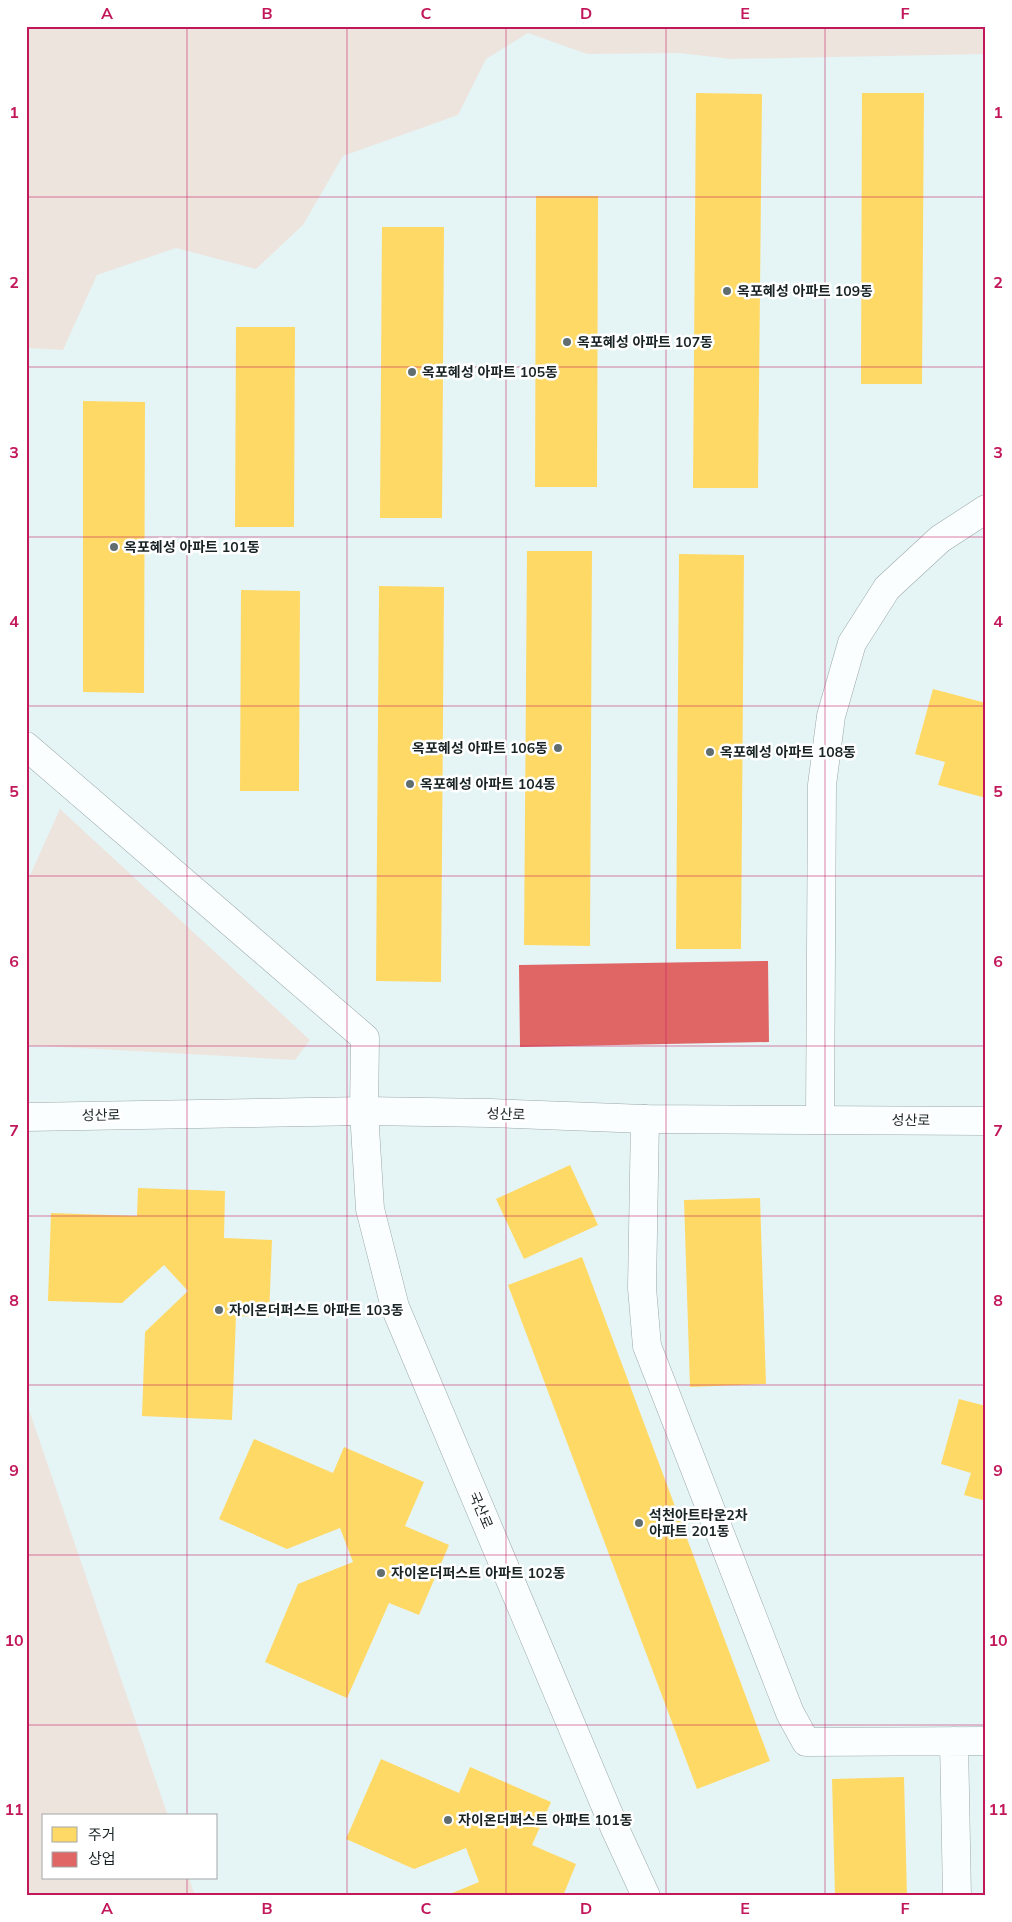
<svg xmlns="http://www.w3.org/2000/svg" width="1012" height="1922" viewBox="0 0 1012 1922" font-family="Mulish,'Noto Sans KR',sans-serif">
<rect width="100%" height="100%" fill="#e5f5f6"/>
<!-- green -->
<path fill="#ede4de" d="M26 26H986V54L731 59 679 53 587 54 528 33 486 59 458 115 343 156 303 225 256 269 176 248 97 275 63 350 26 348Z
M60 809 310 1040 295 1060 26 1045V884Z
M26 1401 168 1816H44V1878H189L195 1896H26Z"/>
<!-- homes -->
<path fill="#ffd966" d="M696 93 762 94 758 488H693Z
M862 93H924L922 384H861Z
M536 196H598L597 487H535Z
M382 227H444L442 518H380Z
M236 327H295L294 527H235Z
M83 401 145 402 144 693 83 692Z
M527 551H592L590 946 524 945Z
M679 554 744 555 741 949H676Z
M379 586 444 587 441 982 376 981Z
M241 590 300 591 299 791H240Z
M933 689 986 703V798L938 785 945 762 915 754Z
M570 1165 598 1225 524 1259 496 1199Z
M138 1188 225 1191 224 1238 272 1240 269 1317 236 1316 232 1420 142 1416 145 1332 188 1291 164 1265 122 1303 48 1301 51 1213 137 1216Z
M760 1198 766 1384 690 1387 684 1200Z
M582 1257 770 1761 697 1789 508 1285Z
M959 1399 986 1406V1501L964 1495 971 1473 941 1464Z
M254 1439 333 1473 344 1447 424 1482 405 1526 449 1545 419 1615 389 1603 347 1698 265 1662 298 1584 353 1562 340 1528 287 1549 219 1519Z
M381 1759 459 1793 470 1767 551 1802 532 1845 576 1864 563 1896H445L479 1882 466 1848 414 1869 346 1839Z
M904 1777 907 1896H835L832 1779Z"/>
<!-- shops -->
<path fill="#e06666" d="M768 961 769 1042 520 1047 519 965Z"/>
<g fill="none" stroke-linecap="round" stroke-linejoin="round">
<!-- minor casing -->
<g stroke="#9ca8a9" stroke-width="29">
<path id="minor" d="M26 746 365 1038 364 1111
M645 1119 642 1288 647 1346 790 1713 806 1742 986 1741
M820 1119 822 785 831 716 852 643 887 588 940 539 986 509
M954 1741 957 1896"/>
</g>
<!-- tertiary casing -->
<g stroke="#9ca8a9" stroke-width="29">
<path id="tertiary" d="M364 1111 370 1209 395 1307 616 1831 646 1896
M26 1117 364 1111 490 1113 645 1119 986 1121"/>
</g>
<!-- minor -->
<use href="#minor" stroke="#fbfefe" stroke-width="28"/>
<!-- tertiary -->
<use href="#tertiary" stroke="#fbfefe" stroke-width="28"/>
</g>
<!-- grid -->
<path fill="none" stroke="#c2185b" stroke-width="1" stroke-opacity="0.55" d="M187 26V1816M347 26V1896M506 26V1896M666 26V1896M825 26V1896M26 197H986M26 367H986M26 537H986M26 706H986M26 876H986M26 1046H986M26 1216H986M26 1385H986M26 1555H986M26 1725H986M187 1878V1896"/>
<!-- markers -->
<g fill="#616d6e" stroke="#fff" stroke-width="2">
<circle cx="727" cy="291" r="5"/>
<circle cx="567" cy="342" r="5"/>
<circle cx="412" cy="372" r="5"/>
<circle cx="114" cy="547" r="5"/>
<circle cx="558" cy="748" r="5"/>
<circle cx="710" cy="752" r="5"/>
<circle cx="410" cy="784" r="5"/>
<circle cx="219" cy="1310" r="5"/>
<circle cx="639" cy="1523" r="5"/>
<circle cx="381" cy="1573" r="5"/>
<circle cx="448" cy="1820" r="5"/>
</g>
<g text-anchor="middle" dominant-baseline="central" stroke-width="5" stroke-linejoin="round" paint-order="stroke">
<!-- poi labels -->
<g font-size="14" font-weight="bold" fill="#1a2425" stroke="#fff" text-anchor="start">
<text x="737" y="291">옥포혜성 아파트 109동</text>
<text x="577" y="342">옥포혜성 아파트 107동</text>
<text x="422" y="372">옥포혜성 아파트 105동</text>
<text x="124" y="547">옥포혜성 아파트 101동</text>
<text x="548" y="748" text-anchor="end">옥포혜성 아파트 106동</text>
<text x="720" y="752">옥포혜성 아파트 108동</text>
<text x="420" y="784">옥포혜성 아파트 104동</text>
<text x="229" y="1310">자이온더퍼스트 아파트 103동</text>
<text x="649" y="1515">석천아트타운2차<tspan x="649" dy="16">아파트 201동</tspan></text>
<text x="391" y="1573">자이온더퍼스트 아파트 102동</text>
<text x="458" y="1820">자이온더퍼스트 아파트 101동</text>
</g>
<!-- street labels -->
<g font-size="14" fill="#1a2425" stroke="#fff">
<text transform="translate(506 1114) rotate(2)">성산로</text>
<text transform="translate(101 1115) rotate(-1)">성산로</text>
<text transform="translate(911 1120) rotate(1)">성산로</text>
<text transform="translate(481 1510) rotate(67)">국산로</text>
</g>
</g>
<!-- border -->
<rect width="1012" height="1922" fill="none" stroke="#ffffff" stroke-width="55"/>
<!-- legend -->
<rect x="42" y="1814" width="175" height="65" fill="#ffffff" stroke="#a3a7a8"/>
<rect x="52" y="1827" width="25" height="15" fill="#ffd966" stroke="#a3a7a8"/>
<text x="88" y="1840" font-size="15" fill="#1a2425">주거</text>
<rect x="52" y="1852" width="25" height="15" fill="#e06666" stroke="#a3a7a8"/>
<text x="88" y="1864" font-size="15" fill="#1a2425">상업</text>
<rect x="28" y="28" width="956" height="1866" fill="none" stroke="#c2185b" stroke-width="2"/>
<g font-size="16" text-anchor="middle" font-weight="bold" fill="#c2185b">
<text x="107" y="19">A</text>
<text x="267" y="19">B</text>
<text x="426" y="19">C</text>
<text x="586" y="19">D</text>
<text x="745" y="19">E</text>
<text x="905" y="19">F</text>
<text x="14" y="118">1</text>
<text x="998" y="118">1</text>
<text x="14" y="288">2</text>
<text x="998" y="288">2</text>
<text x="14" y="458">3</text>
<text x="998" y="458">3</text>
<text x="14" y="627">4</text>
<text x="998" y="627">4</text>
<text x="14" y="797">5</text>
<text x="998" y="797">5</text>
<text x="14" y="967">6</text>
<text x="998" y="967">6</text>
<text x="14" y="1136">7</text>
<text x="998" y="1136">7</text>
<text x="14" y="1306">8</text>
<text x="998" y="1306">8</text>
<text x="14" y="1476">9</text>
<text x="998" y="1476">9</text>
<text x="14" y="1646">10</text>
<text x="998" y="1646">10</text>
<text x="14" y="1815">11</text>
<text x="998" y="1815">11</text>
<text x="107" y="1914">A</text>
<text x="267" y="1914">B</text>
<text x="426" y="1914">C</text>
<text x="586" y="1914">D</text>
<text x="745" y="1914">E</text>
<text x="905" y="1914">F</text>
</g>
</svg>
